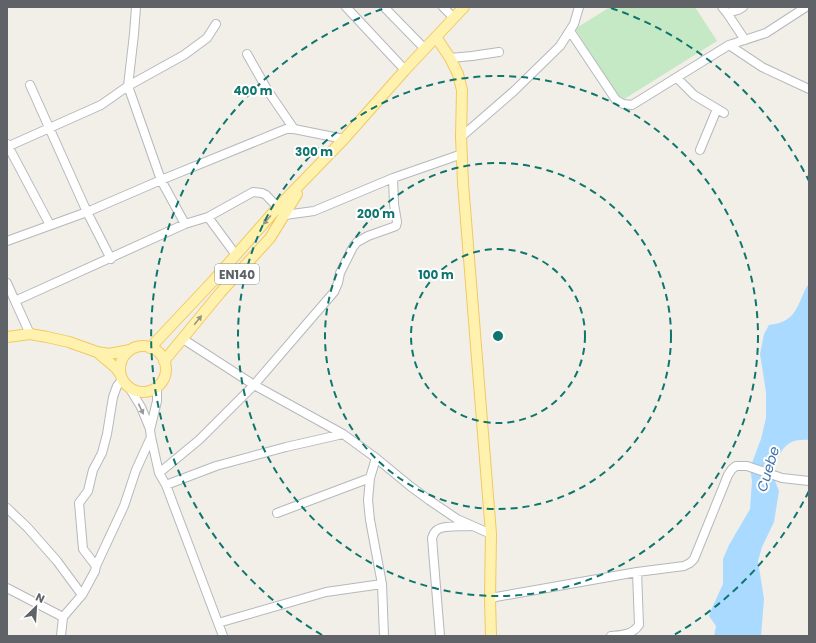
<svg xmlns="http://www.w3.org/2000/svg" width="816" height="643" viewBox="0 0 816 643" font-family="Poppins,sans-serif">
<rect width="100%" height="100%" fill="#f1efe8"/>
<!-- green -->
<path fill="#c5e8c5" d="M610 7H695L717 41 621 101 575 29Z"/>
<!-- water -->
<path fill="#aadaff" d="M809 284V440C784 438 782 451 771 471L779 491 774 522 762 547 758 561 764 599 761 636H714L716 626 709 616 712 608 723 584V559L729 545 750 509 752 481 750 468 761 439 766 418V392L760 354 764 334 769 325C795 322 796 309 806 288Z"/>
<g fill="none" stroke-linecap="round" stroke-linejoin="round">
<!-- minor casing -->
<g stroke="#b5b8bc" stroke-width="10">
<path id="minor" d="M136 7 134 34 128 86 161 180 185 224
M346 7 405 70
M384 7 425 49
M443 7 454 18
M722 7 727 13 738 10 743 7
M806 7 766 33 729 45 762 67 809 89
M727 13 745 40
M570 31 616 100 623 104 632 105 729 45
M247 54 268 91 294 129
M450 58 472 56 499 52
M677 78 694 95 724 113
M30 85 87 212 111 259
M461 137 514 91 560 46 574 24 579 7
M7 144 50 225
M9 146 101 105 128 86 184 55 207 38 216 24
M700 150 717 109
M208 217 236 255
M7 241 87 212 161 180 286 129H294L344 139
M7 283 15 301
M30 334 15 301 185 224 208 217 253 192 262 193 266 195 285 215 314 211 393 178 462 154
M183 339 254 385 343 434
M157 387V401L150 430 151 437 159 473 166 485 223 636
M130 389 141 407 150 429
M376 458 370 478 368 500 370 520 382 584 384 636
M159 473 199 440 254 385 334 292 338 283 340 273 353 247 357 242 368 236 396 226 397 222 394 204 393 178
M166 485 216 466 286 447 343 434 376 458 410 486 429 500 457 519 491 534
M7 508 27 527 57 561 82 595
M277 513 370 478
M96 566 83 549 79 503 88 491 93 470 102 453 107 434 113 397 117 386 122 380
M7 588 63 617
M490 598 637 572 684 566 690 563 694 559 728 475 732 469 736 466H747L782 478 809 481
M218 623 326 592 382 584
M61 636 63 617 82 595 95 571 96 566 124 506 136 470 151 437
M440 636 432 538C433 535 434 532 437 530 443 525 462 527 471 526
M611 636C622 635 632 635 639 625L637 572"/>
</g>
<!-- major casing -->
<g stroke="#f2c960" stroke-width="12">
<path id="major" d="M436 37 450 58 458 74 462 90 461 137 463 183 491 534 490 598 491 636
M7 337 30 334 47 337 69 342 97 352 109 354 130 350
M120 369a23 23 0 1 1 46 0a23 23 0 1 1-46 0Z
M150 348 213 281 278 207 344 139 405 70 464 7
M97 352 116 368 120 374
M164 361 220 293 270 238 297 194"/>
</g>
<!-- minor -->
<use href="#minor" stroke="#fff" stroke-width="8"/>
<!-- major -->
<use href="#major" stroke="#fff2af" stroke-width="10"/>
</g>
<!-- one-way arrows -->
<defs><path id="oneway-solid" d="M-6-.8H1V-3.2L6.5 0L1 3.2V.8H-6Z"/></defs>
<g fill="#979581">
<use href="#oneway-solid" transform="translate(267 220) rotate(131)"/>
<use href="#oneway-solid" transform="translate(198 320) rotate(-51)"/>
</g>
<use fill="#979a9d" href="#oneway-solid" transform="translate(141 409) rotate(65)"/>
<!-- distance rings -->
<g fill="none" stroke="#0f766e" stroke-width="2" stroke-dasharray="7 5">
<circle cx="498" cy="336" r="87"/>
<circle cx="498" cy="336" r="173"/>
<circle cx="498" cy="336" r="260"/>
<path d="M809 491A347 347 0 0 1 674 635M322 635A347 347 0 0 1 385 8M611 8A347 347 0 0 1 809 181"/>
</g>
<g text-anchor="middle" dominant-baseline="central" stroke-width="4" stroke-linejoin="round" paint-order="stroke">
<!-- shield labels -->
<rect fill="#fff" stroke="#8f9295" stroke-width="1" x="215" y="264" width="44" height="20" rx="3"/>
<g font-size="12" font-weight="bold" fill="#5f6368">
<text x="237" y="274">EN140</text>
</g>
<!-- water labels -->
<g font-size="14" font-style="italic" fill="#4174aa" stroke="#fff">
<text transform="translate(768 469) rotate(-73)">Cuebe</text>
</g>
</g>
<circle cx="498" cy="336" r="6" fill="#0f766e" stroke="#fff" stroke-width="2"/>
<g font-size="12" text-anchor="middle" font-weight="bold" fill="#0f766e" stroke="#fff" stroke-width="4" stroke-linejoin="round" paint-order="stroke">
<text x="253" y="95">400 m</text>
<text x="314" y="156">300 m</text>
<text x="376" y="218">200 m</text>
<text x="436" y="279">100 m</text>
</g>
<!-- border -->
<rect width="816" height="643" fill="none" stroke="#5f6368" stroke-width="16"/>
<!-- north arrow -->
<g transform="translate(36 607) rotate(25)" stroke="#ffffff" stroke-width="3" paint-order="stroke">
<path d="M0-3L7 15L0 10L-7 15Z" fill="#5f6368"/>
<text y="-6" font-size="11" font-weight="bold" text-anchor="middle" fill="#5f6368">N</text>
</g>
</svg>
